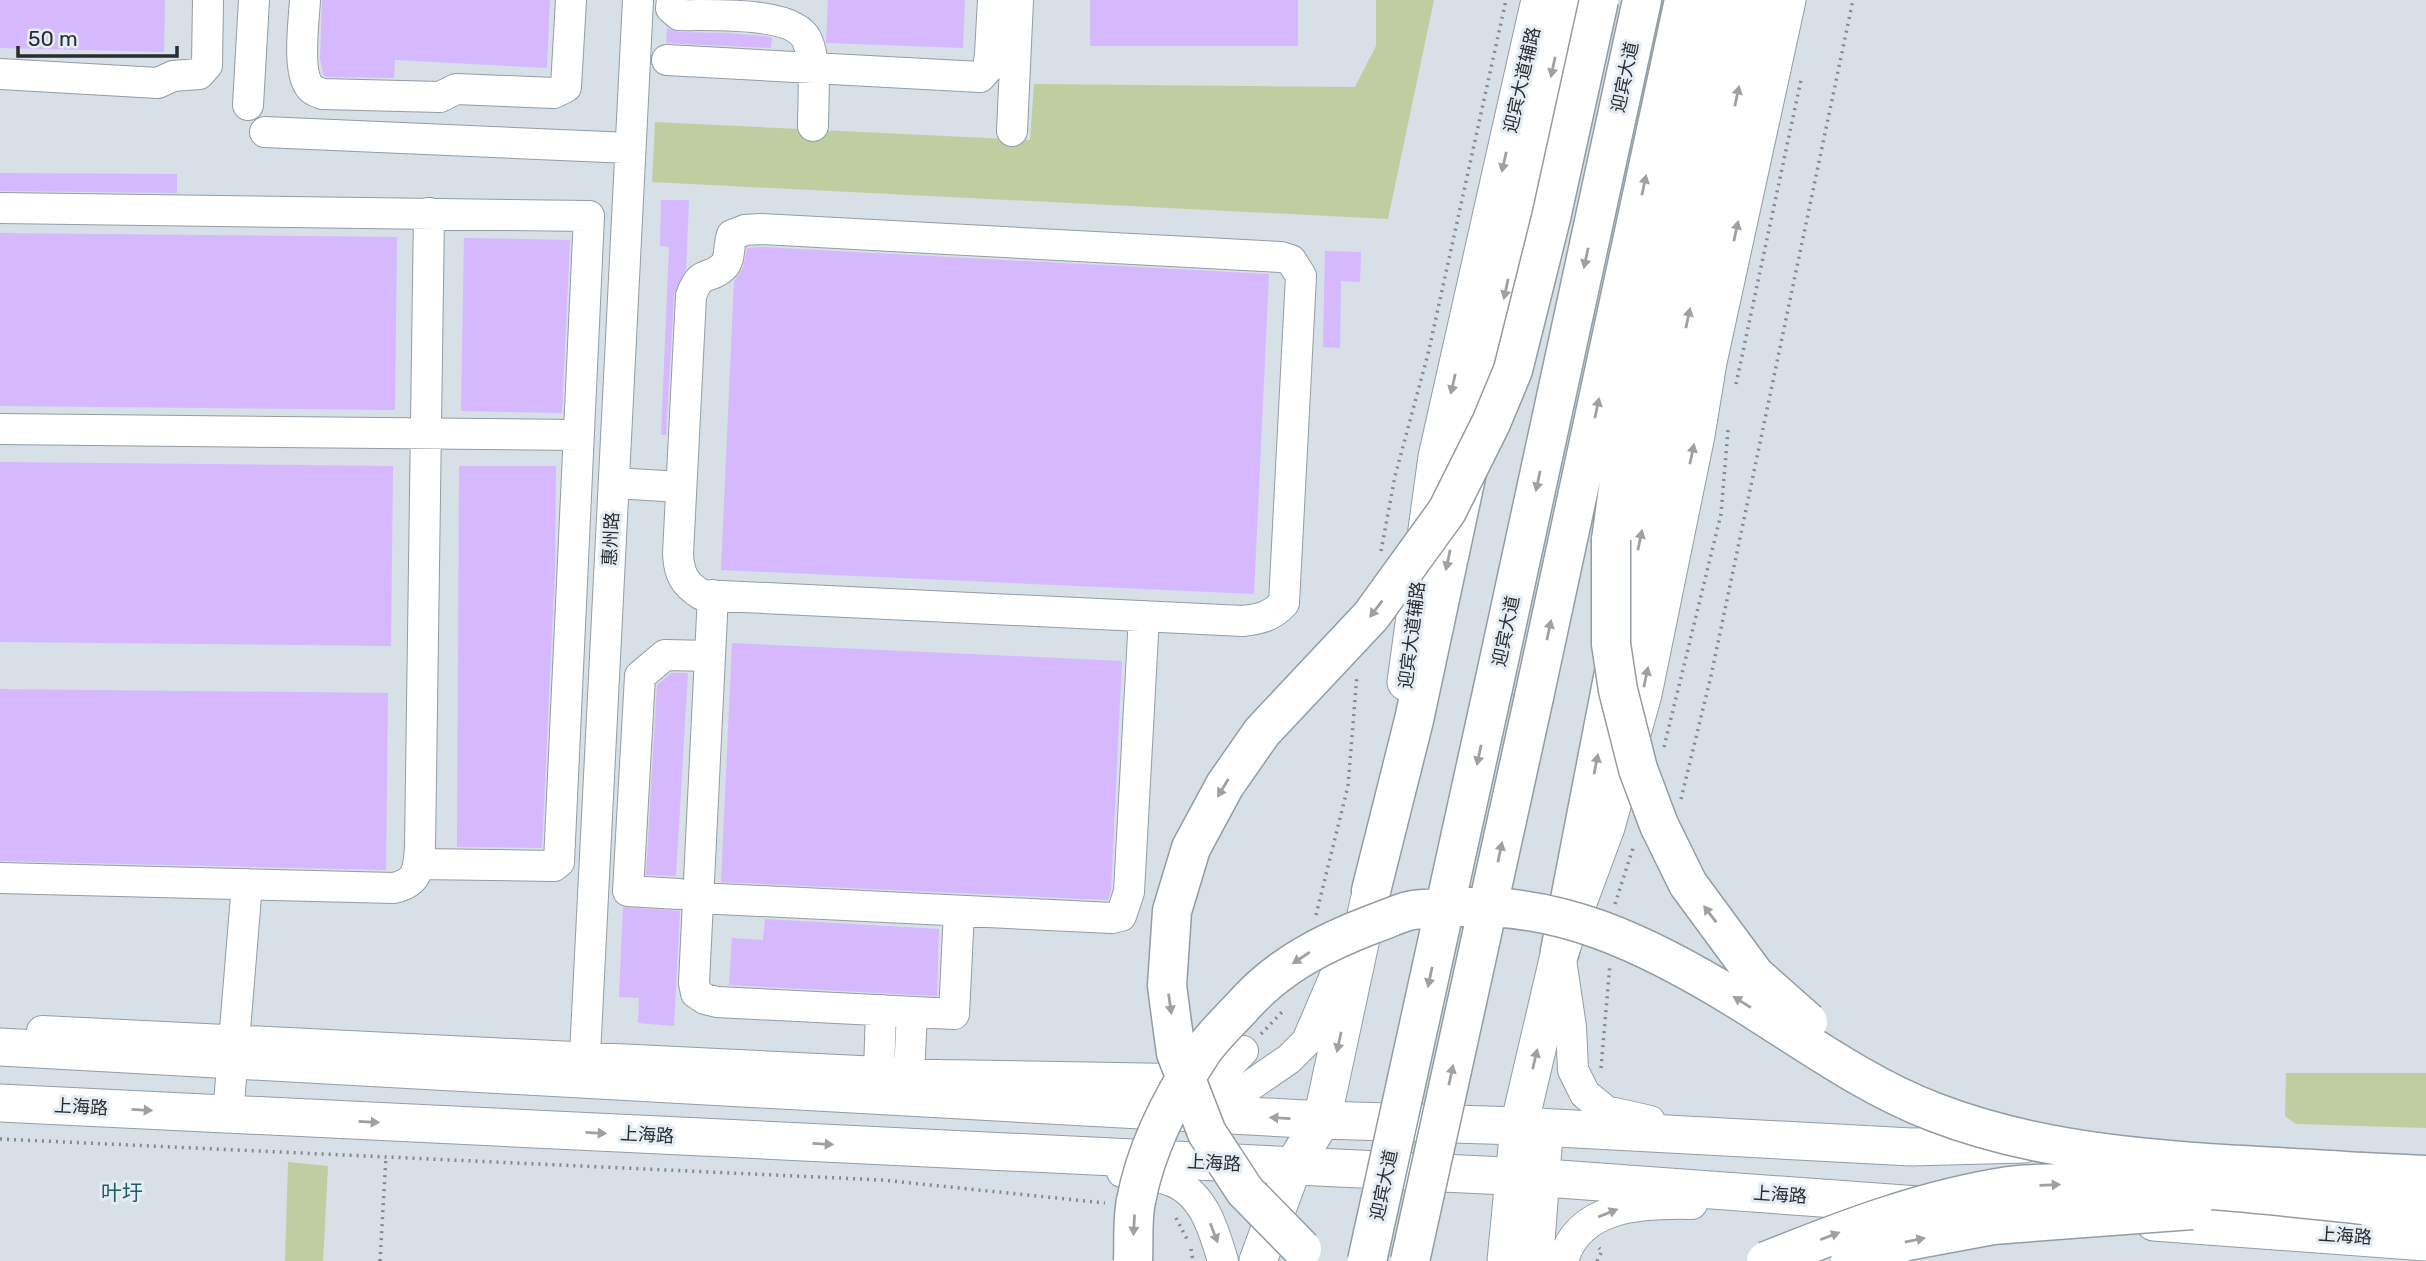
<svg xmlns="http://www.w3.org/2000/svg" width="2426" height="1261" viewBox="0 0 2426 1261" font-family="Rubik,'Noto Sans SC',sans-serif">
<rect width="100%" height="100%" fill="#d7dfe7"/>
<!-- green -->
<path fill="#bfcea0" d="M1376 0H1434L1388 219 652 182 655 122 1030 140 1034 84 1355 87 1376 46Z
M2286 1073H2426V1128L2296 1124 2285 1116Z
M288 1162 328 1166 323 1261H285Z"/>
<!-- building -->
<path fill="#d5b8fe" d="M0 0H165L164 52 0 48Z
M322 0H550L547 68 395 60 394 78 326 77 323 74 320 59Z
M828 0H965L963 48 826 43Z
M1090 0H1298V46H1090Z
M667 28 679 32 728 33 765 36 772 38 771 48 666 43Z
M0 173 177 174V193L0 191Z
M661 200H689L686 269 674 295 666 435H661L669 247 660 246Z
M0 233 397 237 395 410 0 406Z
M464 238 570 240 562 413 461 411Z
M761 247 1269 274 1254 594 721 570 734 281 743 268 747 248Z
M1325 251 1361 252 1360 282 1341 281 1340 348 1323 347Z
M0 462 393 466 391 646 0 642Z
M459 466H556L555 567 542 848 457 847Z
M732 643 1122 661 1111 890 1108 900 721 882Z
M671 673H688L676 876 646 875 657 685Z
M0 689 388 693 386 870 0 861Z
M623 907 680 911 674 1026 638 1023 639 998 619 997Z
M765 919 939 929 937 996 729 985 732 938 763 940Z"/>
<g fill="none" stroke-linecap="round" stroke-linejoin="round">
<!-- minor casing -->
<g stroke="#949ca3" stroke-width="32">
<path id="minor" d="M305 0C304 20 296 76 312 89 315 92 319 92 322 94L440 97 456 89 554 93 566 87 571 0
M672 0 671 8 679 15C708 16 794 10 807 40 817 62 813 101 813 126
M667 60 980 77 988 68 990 54 993 0
M0 74 158 83 173 76 199 74 207 65 208 0
M248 105 254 0
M1012 131 1018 0
M265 132 630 148
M0 208 589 216 559 862 554 866 419 864
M761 229 1281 257 1291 260 1301 276 1284 603C1272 616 1261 619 1243 621L702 595C684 584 679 574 678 554L691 296C701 268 708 281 723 267 731 260 728 245 732 235L745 230Z
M0 429 579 435
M614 483 681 487
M713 595 694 983 696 993 705 999 717 1002 954 1014 959 911
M0 878 394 888C418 882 418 871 420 848L429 213
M679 894 628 891 640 676 665 655 710 656
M698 898 1112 918 1121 916 1129 892 1144 616
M1561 960 1571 1027 1573 1070 1585 1094 1606 1111 1650 1121
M42 1031 941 1075 1173 1079 1203 1077 1223 1071 1243 1051
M879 1072 881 1010
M909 1074 912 1012
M584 1075 638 0
M1189 1101H1210L1241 1092 1289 1059 1307 1041 1349 943
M228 1115 247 884
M1122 1172C1137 1175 1156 1175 1171 1181 1204 1193 1214 1231 1223 1261
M1538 1261 1548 1128
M1563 1261C1578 1204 1645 1203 1692 1204"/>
</g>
<!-- major casing -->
<g stroke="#949ca3" stroke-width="39">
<path id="major" d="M1406 682 1437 457 1540 0
M0 1047 1322 1120 1519 1126 1911 1147 2023 1144
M0 1103 1545 1178 1918 1205
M2154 1222 2426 1242
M1258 1261 1293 1166 1322 1120 1369 901
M1506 1261 1519 1126 1560 951 1606 827 1643 694 1696 435 1708 362 1787 0"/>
</g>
<!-- highway casing -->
<g stroke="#949ca3" stroke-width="41">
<path id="highway" d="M1611 540 1626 430 1722 0
M1493 688 1642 0
M1534 697 1684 0
M1371 891 1414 720 1568 0
M1560 951 1639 543 1758 0
M2362 1172 2426 1175
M2364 1205 2426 1209"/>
</g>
<!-- path -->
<path stroke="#84898f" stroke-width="3.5" stroke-dasharray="2 5" stroke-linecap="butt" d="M1736 384 1801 80
M1381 551 1395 476 1428 354 1506 0
M1664 747 1721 514 1728 430
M1681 799 1711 676 1853 0
M1615 904 1634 845
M1316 915 1348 786 1357 675
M1261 1034 1283 1011
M1601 1068 1610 964
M0 1139 882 1180 1105 1203
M1176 1218 1187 1239
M1191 1249 1193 1261
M380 1261 386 1157
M1597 1261 1602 1251 1599 1248"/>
<!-- minor -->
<use href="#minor" stroke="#fff" stroke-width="30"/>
<!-- major -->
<use href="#major" stroke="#fff" stroke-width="37"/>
<!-- highway -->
<use href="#highway" stroke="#fff" stroke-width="38"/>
<!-- highway-bridge casing -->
<g stroke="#949ca3" stroke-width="41" stroke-linecap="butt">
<path id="highway-bridge" d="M1611 540V644L1618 690 1638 769 1659 825 1688 884 1755 975 1808 1022
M1302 1249 1245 1191 1207 1133 1176 1053 1167 986 1172 911 1191 848 1225 785 1262 732 1371 616 1447 511 1491 423 1513 370 1551 218 1599 0
M1133 1261C1134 1242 1132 1220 1136 1201 1146 1147 1172 1097 1202 1052 1213 1036 1229 1021 1242 1007 1278 966 1323 943 1373 924 1385 920 1397 914 1408 911 1420 908 1434 909 1446 908 1555 898 1649 945 1740 1001 1803 1040 1864 1085 1934 1112 2068 1164 2220 1162 2362 1172
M1367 1261 1493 688
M1410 1261 1534 697
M1766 1261C1846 1229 1924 1199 2009 1186 2040 1182 2074 1184 2105 1185 2192 1186 2278 1196 2364 1205
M1850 1261 1907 1241 1993 1225 2192 1210"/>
</g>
<!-- highway-bridge -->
<use href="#highway-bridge" stroke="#fff" stroke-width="38"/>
</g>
<!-- one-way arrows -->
<defs><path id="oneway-solid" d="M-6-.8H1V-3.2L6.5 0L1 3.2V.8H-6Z" transform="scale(1.75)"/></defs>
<g fill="#9fa0a2">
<use href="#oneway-solid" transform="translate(1553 67) rotate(102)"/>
<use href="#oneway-solid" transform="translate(1737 96) rotate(-78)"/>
<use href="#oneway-solid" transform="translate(1504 162) rotate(103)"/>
<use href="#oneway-solid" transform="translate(1644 185) rotate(-78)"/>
<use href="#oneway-solid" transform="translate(1736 231) rotate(-78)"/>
<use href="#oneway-solid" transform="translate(1586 258) rotate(102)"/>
<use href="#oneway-solid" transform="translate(1506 289) rotate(102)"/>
<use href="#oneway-solid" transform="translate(1688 318) rotate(-78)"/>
<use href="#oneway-solid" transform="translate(1453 384) rotate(103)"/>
<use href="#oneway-solid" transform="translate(1597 408) rotate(-78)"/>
<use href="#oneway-solid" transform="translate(1692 454) rotate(-78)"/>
<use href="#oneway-solid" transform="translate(1538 481) rotate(102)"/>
<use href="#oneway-solid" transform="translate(1640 540) rotate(-78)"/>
<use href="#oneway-solid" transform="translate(1448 560) rotate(102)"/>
<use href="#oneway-solid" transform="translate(1376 609) rotate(127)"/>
<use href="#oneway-solid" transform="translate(1549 630) rotate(-78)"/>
<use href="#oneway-solid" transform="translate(1646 677) rotate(-78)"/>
<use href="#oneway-solid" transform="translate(1479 755) rotate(102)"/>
<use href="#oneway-solid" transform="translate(1596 764) rotate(-79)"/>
<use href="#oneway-solid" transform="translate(1223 788) rotate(121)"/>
<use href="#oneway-solid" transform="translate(1500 852) rotate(-78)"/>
<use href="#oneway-solid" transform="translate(1710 914) rotate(-127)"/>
<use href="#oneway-solid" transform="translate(1301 958) rotate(146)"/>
<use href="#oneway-solid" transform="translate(1430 977) rotate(102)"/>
<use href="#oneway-solid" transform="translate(1742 1002) rotate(-148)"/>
<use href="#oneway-solid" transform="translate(1170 1004) rotate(82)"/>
<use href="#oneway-solid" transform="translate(1339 1042) rotate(102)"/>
<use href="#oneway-solid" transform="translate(1535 1059) rotate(-77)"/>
<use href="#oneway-solid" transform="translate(1451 1075) rotate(-78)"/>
<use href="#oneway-solid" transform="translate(142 1110) rotate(3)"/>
<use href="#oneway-solid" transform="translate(1280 1118) rotate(-177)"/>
<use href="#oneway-solid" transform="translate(369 1122) rotate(3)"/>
<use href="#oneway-solid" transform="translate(596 1133) rotate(3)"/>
<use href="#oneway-solid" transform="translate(823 1144) rotate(3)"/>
<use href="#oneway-solid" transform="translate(2050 1185) rotate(-2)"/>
<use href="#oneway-solid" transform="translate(1608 1213) rotate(-22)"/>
<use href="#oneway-solid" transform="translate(1134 1225) rotate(93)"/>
<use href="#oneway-solid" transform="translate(1214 1233) rotate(69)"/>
<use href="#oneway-solid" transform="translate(1830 1236) rotate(-21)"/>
<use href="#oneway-solid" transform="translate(1915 1240) rotate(-12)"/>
</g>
<g text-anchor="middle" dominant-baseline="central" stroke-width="6" stroke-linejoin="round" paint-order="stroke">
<!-- street labels -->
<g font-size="18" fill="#2a2d30" stroke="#e4ecf4">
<text transform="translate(1625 77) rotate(-78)">迎宾大道</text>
<text transform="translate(1522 80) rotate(-77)">迎宾大道辅路</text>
<text transform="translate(611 539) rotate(-87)">惠州路</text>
<text transform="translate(1506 631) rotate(-78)">迎宾大道</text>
<text transform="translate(1412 635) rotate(-83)">迎宾大道辅路</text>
<text transform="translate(81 1107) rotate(3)">上海路</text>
<text transform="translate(647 1135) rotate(3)">上海路</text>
<text transform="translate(1214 1163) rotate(3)">上海路</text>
<text transform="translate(1384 1185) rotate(-78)">迎宾大道</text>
<text transform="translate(1780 1195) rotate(4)">上海路</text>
<text transform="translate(2345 1236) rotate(4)">上海路</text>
</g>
<!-- quarter labels -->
<g font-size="21" fill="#215c61" stroke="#e4ecf4">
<text x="122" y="1192">叶圩</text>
</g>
</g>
<!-- scale -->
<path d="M18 46v10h159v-10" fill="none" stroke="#2a2d30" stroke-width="3.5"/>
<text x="28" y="46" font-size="21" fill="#2a2d30" stroke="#e4ecf4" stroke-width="5" paint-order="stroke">50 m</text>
</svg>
